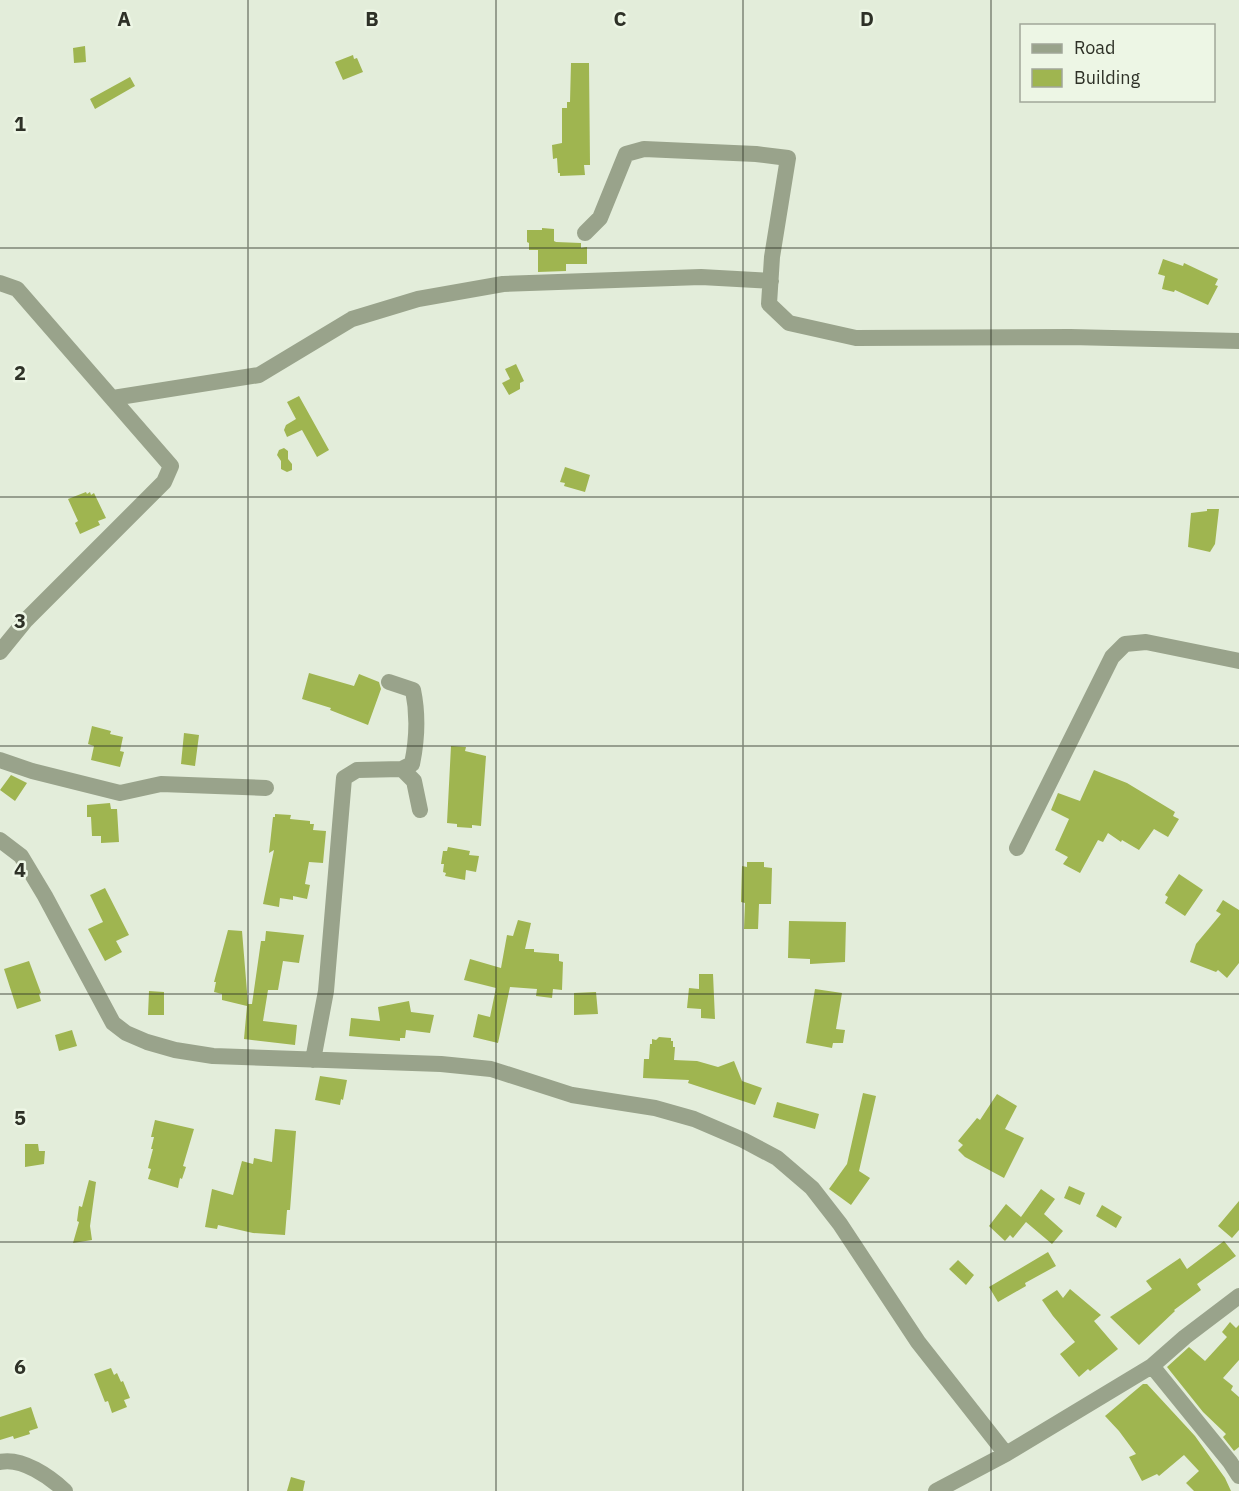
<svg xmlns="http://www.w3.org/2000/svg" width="1239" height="1491" viewBox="0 0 1239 1491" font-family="'IBM Plex Sans',sans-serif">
<rect width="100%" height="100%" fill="#e3edda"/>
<!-- building -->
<path fill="#9fb550" d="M85 46 86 62 74 63 73 48Z
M353 55 354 59 357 58 363 72 343 80 335 62Z
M571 63H589L590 165H584L585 175 560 176V173H558L557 158 553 159 552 145 562 143V108H567V102H570Z
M130 77 135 86 95 109 90 99Z
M542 228 554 229V241L556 242 581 243V248L587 247V264H566V271L538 272V250H529V243L527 242V230H542Z
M1163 259 1183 266 1184 263 1218 279 1215 285 1218 286 1208 305 1175 290 1174 292 1162 289 1165 276 1158 274Z
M516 364 524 381 520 383V389L509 395 502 383 510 379 505 369Z
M299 396 329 450 317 457 302 430 287 437 284 430 286 425 296 419 287 402Z
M284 448 288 451V459L292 464V470L287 472 281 469V461L277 455 279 450Z
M565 467 590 475 585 492 564 486 565 483 560 482Z
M86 492 87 494 90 492 91 495 94 493 106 518 98 521 100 525 80 534 75 523 78 521 68 499Z
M1207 509H1219L1215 544 1210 552 1188 547 1191 513 1207 511Z
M309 673 354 686 359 674 379 682 381 689 368 725 330 710 331 708 302 699Z
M92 726 111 731 110 734 123 737 120 751 124 752 120 767 91 760 94 746 88 744Z
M184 733 199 735 195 766 181 764Z
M451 746 466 747 465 751 486 756 481 826 472 825V828L457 827V824L447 823Z
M1094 770 1127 783 1175 812 1173 816 1179 819 1168 837 1154 829 1139 850 1122 840 1121 842 1108 833 1103 842 1098 840 1080 873 1063 864 1068 857 1055 850 1069 819 1051 810 1058 793 1080 801Z
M11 775 27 783 15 801 0 790Z
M110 803 111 809H117L119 842 101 843V836H92L91 817H87V805Z
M275 814 291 815 290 819 310 821V824H314L313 830 326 831 323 863 309 862 305 884 310 885 307 899 293 896V900L280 898 279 907 263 904 274 850 269 853 273 817H275Z
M448 847 470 851 469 855 479 856 476 872 466 870 465 880 445 876 446 873 443 872 444 864H441L443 851H447Z
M747 862H764V867L772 868 771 904H759L758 929H744L745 903 741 902 742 866 747 867Z
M1179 874 1203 890 1185 916 1165 903 1168 897 1165 895Z
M105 888 129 935 116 941 122 952 105 961 88 929 103 922 90 895Z
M1223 900 1239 910V963L1227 978 1218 970 1216 972 1190 962 1196 944 1221 914 1216 911Z
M518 920 531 923 525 949H534V952L559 954V961L563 962 562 990 553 989 552 998 536 996 537 989 510 987 498 1043 473 1037 478 1014 490 1017 496 988 464 980 470 959 501 968 507 935 513 936Z
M789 921 846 922 845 962 810 964V959L788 958Z
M228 930 242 931 248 1004H252L261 941H265L266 931 304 935 299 963 283 961 278 990H268L263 1021 297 1025 295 1045 244 1039 247 1006 222 1000V994L214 992 216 982H214Z
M29 961 41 993 39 994 41 1001 17 1009 4 969Z
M699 974H713L715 1019 701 1018V1009L687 1008 689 988 699 989Z
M815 989 842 993 836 1029 845 1030 843 1043H833L832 1048 806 1043Z
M149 991 164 992V1015H148Z
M596 992 598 1014 574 1015V993Z
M409 1001 411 1012 434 1015 430 1033 406 1030 405 1038H400V1041L349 1036 351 1018 380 1021 378 1007Z
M72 1030 77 1046 59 1051 55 1035Z
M659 1037 671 1038V1041H673V1047H675L674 1060 697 1061 718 1067 734 1061 742 1081 762 1088 755 1105 688 1083 689 1080 643 1078 644 1059H649L650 1044H652V1039L656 1040Z
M320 1076 347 1080 343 1100 341 1099 340 1105 315 1100Z
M863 1093 876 1096 859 1171 870 1178 851 1205 829 1189 847 1164Z
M997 1094 1017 1106 1005 1129 1024 1138 1004 1178 965 1157 958 1150 963 1145 958 1141 977 1118 980 1120Z
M777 1102 819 1114 815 1129 773 1117Z
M155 1120 194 1129 183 1166 186 1167 182 1179 180 1178 178 1188 148 1179 151 1169 148 1168 153 1149H151L154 1137H151Z
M275 1129 296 1131 290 1210H287L285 1235 253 1233 218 1225 217 1229 205 1227 212 1189 233 1195 242 1161 253 1164 254 1158 272 1162Z
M25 1144H38L39 1151H45L44 1164 25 1167Z
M89 1180 96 1182 90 1226 92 1240 73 1243 79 1222 77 1221 79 1206 82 1207Z
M1069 1186 1085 1193 1080 1205 1064 1198Z
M1041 1189 1055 1199 1044 1214 1063 1231 1052 1244 1026 1222 1013 1238 1010 1235 1005 1241 989 1226 1006 1204 1021 1217Z
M1239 1201V1230L1232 1238 1218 1226Z
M1102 1205 1122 1217 1116 1228 1096 1216Z
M1224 1241 1236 1256 1197 1284 1201 1290 1174 1310 1175 1311 1139 1345 1110 1317 1152 1289 1146 1281 1180 1258 1187 1269Z
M1048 1252 1056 1266 1025 1283 1026 1286 998 1302 989 1287Z
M958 1260 974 1275 966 1285 949 1269Z
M1070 1289 1101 1315 1094 1321 1118 1349 1090 1371 1088 1369 1079 1377 1060 1354 1075 1342 1053 1316 1042 1300 1057 1290 1063 1298Z
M1230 1322 1236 1328 1239 1325V1360L1223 1378 1233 1386 1231 1390 1239 1397V1447L1234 1451 1223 1437 1226 1434 1203 1412 1167 1367 1189 1347 1205 1361 1227 1337 1222 1332Z
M111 1368 114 1375 117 1373 121 1382 123 1381 130 1398 124 1400 127 1407 112 1413 108 1401 105 1402 94 1374Z
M1143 1384H1147L1195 1436 1225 1478 1231 1491H1194L1186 1483 1199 1471 1184 1455 1159 1476 1157 1474 1142 1481 1129 1457 1136 1454 1119 1431 1105 1416Z
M31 1407 38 1428 29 1431 30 1434 14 1439 13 1436 0 1440V1417Z
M291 1477 305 1481 303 1491H287Z"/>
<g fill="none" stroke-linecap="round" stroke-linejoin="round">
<!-- minor -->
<path stroke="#99a38b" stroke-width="16" d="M585 233 600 218 626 154 644 149 756 154 788 158 772 257 769 304 789 323 856 338 1070 337 1239 341
M0 283 17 289 171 466 164 482 26 620 0 652
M113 398 259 375 352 319 418 299 503 284 701 277 771 281
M389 682 413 690C418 714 417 740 412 764L402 769
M0 760 32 771 120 793 161 784 266 788
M0 840 21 856 45 896 113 1023 126 1033 147 1042 175 1050 213 1056 441 1064 491 1069 572 1095 655 1108 694 1119 743 1140 777 1158 812 1188 840 1224 918 1342 1006 1454
M1017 848 1112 657 1125 644 1146 642 1239 661
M313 1060 326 991 344 778 357 770 402 769 414 781 420 810
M1152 1366 1230 1462 1239 1476
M0 1462C22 1457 50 1477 65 1491
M936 1491 1006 1454 1152 1366 1185 1337 1239 1296"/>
</g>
<!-- grid -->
<path fill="none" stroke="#2e3127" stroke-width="1.5" stroke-opacity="0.55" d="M248 0V1491M496 0V1491M743 0V1491M991 0V1491M0 248H1239M0 497H1239M0 746H1239M0 994H1239M0 1242H1239"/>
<g font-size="20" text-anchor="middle" font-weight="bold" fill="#2e3127" stroke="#edf6e5" stroke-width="5" stroke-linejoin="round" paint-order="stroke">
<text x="124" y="26">A</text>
<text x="372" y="26">B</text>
<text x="620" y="26">C</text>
<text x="867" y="26">D</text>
<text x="20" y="131">1</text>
<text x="20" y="380">2</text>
<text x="20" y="628">3</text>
<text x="20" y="877">4</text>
<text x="20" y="1125">5</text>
<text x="20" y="1374">6</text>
</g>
<!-- legend -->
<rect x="1020" y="24" width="195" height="78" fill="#edf6e5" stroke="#a1a799" stroke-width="1.5"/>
<rect x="1032" y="44" width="30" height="9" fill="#99a38b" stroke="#a1a799" stroke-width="1.5"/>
<text x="1074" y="54" font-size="18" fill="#2e3127">Road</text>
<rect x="1032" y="69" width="30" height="18" fill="#9fb550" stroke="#a1a799" stroke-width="1.5"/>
<text x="1074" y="84" font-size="18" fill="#2e3127">Building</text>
</svg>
